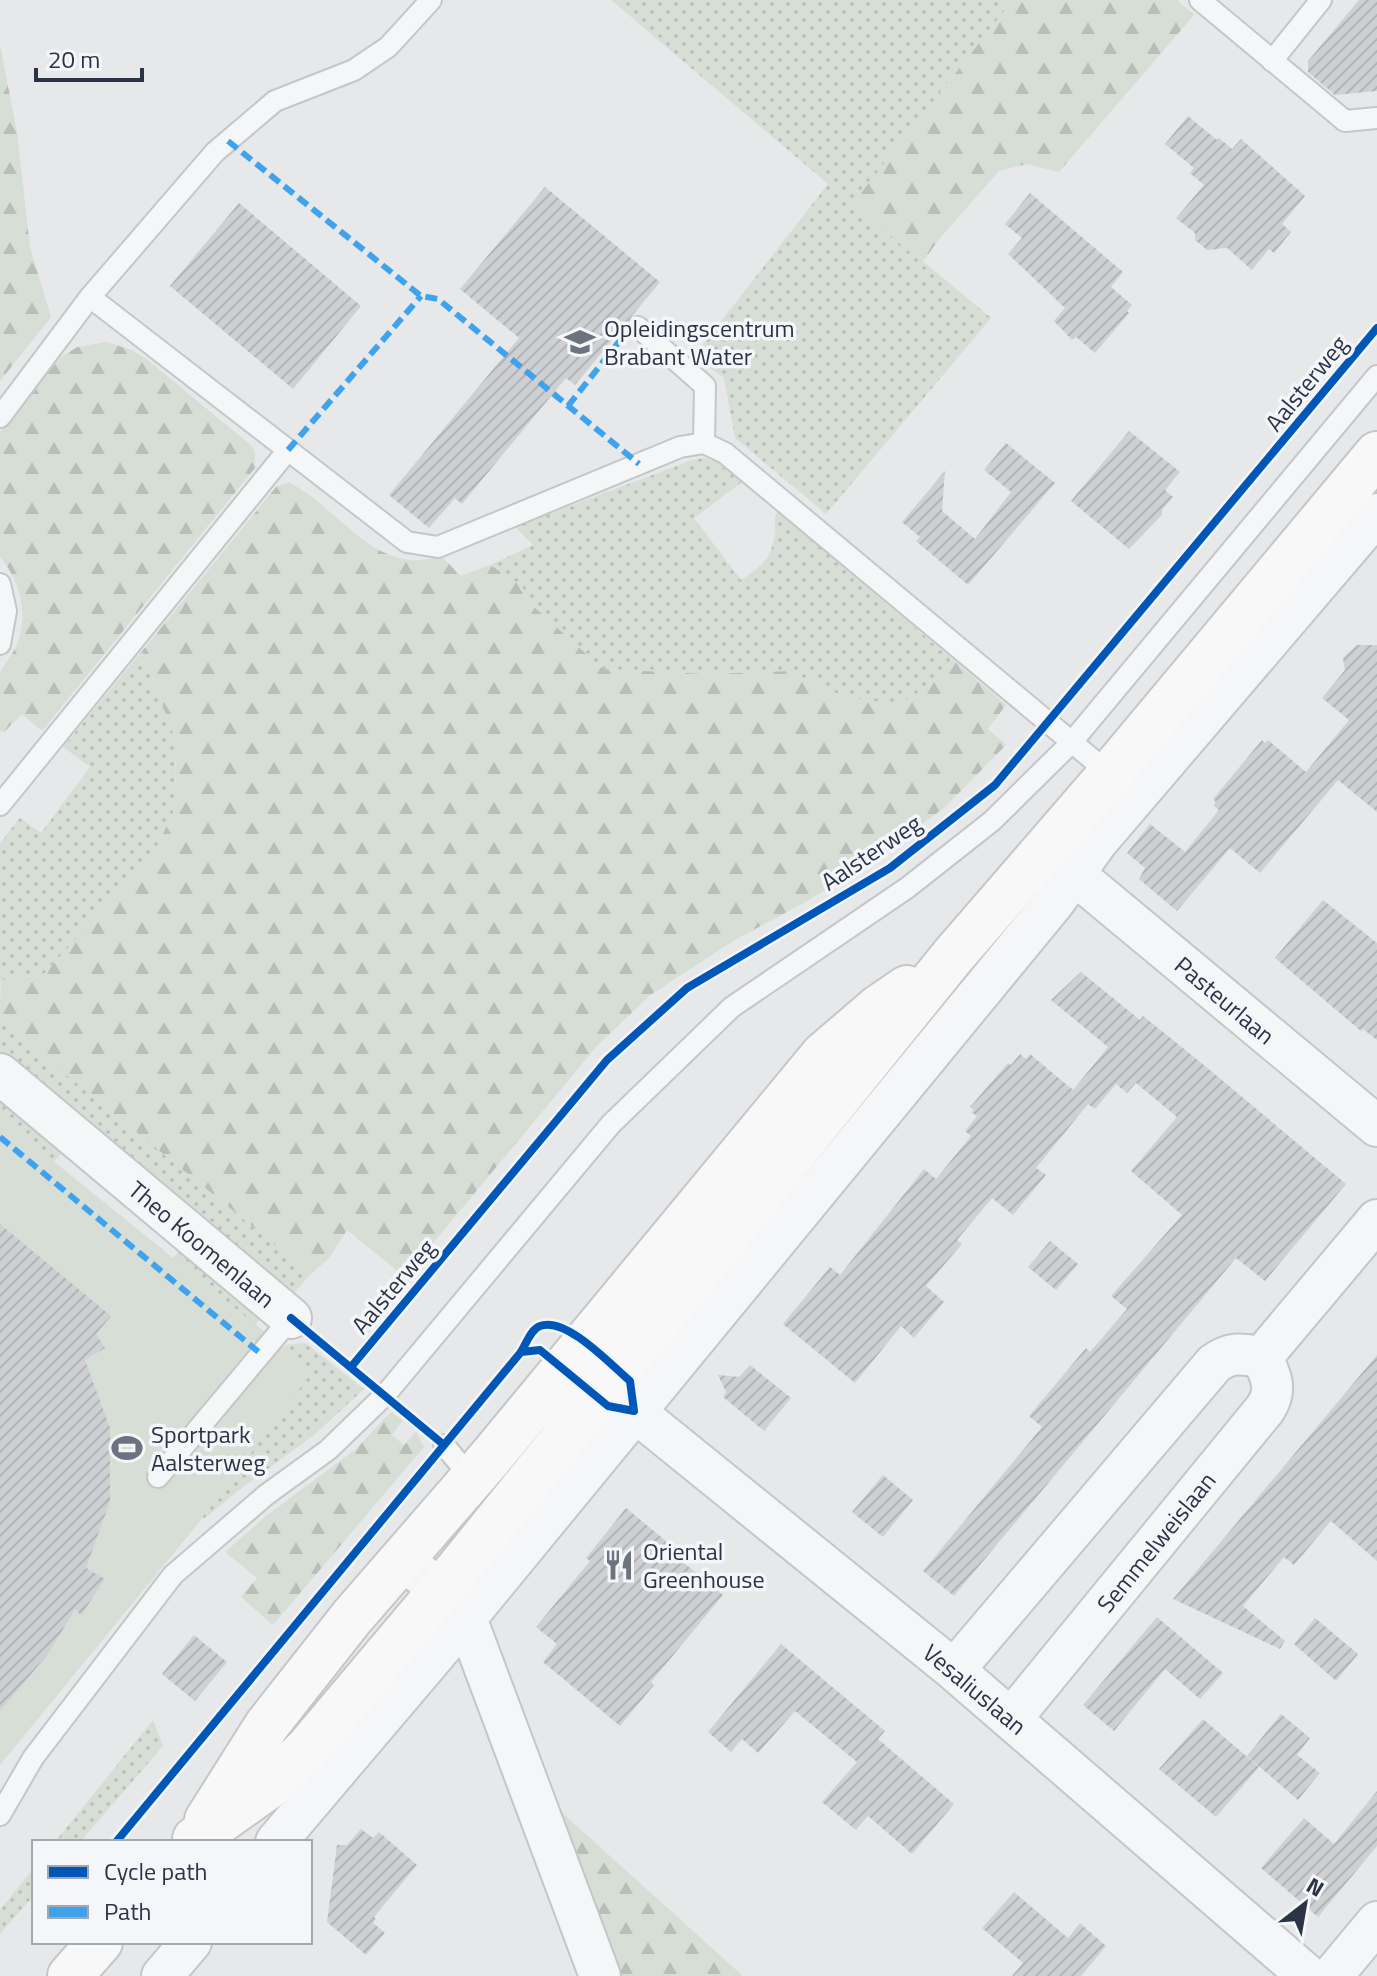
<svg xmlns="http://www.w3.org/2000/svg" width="1377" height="1976" viewBox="0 0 1377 1976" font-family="'Titillium Web',sans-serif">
<defs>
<pattern id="grass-dots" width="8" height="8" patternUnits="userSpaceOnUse" patternTransform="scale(2)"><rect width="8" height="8" fill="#d6ded6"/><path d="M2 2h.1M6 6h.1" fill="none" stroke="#b8bfb9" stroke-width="1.8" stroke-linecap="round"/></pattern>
<pattern id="forest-firs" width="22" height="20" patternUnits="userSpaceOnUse" patternTransform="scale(2)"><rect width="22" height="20" fill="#d6ded6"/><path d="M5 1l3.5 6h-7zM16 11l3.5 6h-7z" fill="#b8bfb9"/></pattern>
<pattern id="building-hatch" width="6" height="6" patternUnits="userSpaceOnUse" patternTransform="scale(2)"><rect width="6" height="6" fill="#ced0d3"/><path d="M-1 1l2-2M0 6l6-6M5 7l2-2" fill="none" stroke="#b1b3b6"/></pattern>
</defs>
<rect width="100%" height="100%" fill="#e6e8ea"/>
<!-- grass -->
<path fill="url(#grass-dots)" d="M611 0H1013L853 203 991 318 826 514 735 438 724 378 694 356 828 184Z
M704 458 715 461 742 482 694 518 741 580C771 561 776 549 775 515L778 512 952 659 934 682 899 705 845 697 788 671 707 674 602 669 532 605 521 585 490 565 533 545 515 527 692 460Z
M142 651 175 738 176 806 153 855 43 975 1 980 0 983V843L20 818 41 833 90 767 63 747Z
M0 1006 13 1031 311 1274 292 1295 0 1052Z
M0 1102 63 1152 47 1169 0 1130Z
M179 1251 261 1318 247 1335 165 1268Z
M305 1343 364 1389 313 1436 239 1490 204 1519 194 1509 269 1360 286 1345Z
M153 1720 163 1746 80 1842H55Z
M34 1868V1895L0 1934V1910Z"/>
<!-- forest -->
<path fill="url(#forest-firs)" d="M1013 0H1177L1194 15 1059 172 1027 164 999 171 940 238 922 263 853 203Z
M0 44 17 133 30 247 51 317 0 381Z
M107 342 132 350 145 358 252 446 255 452V468L42 731 22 714 4 732 0 731C0 719 0 682 0 673 2 667 13 654 16 646 30 616 20 581 0 557V432L60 358 77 347Z
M288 482C331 502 361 555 410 560 421 561 432 558 442 557L461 576 490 565 521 585 532 605 603 669 707 674 788 671 845 697 899 705 934 682 952 659 1006 705 988 729 1006 745 945 807 887 850 811 899 733 941 649 996 596 1047 405 1277 347 1230 329 1258 311 1274 12 1031 0 1005 1 980 43 975 153 855 176 806 175 738 142 651 276 487Z
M391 1412 403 1420 392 1435 404 1445 416 1432 424 1447 273 1625 241 1597 257 1578 225 1552 266 1516 356 1449Z
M551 1803 743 1976H619Z"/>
<!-- pitch -->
<path fill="#d6ded6" d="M0 1118 313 1371 196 1526 0 1765Z"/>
<!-- building -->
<path fill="url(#building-hatch)" d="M1359 0H1377V91L1335 95 1308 72V61Z
M1188 116 1217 140 1219 138 1232 149 1241 139 1305 196 1282 224 1291 232 1274 253 1269 249 1252 270 1227 248 1207 250 1195 240V233L1176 218 1204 185 1190 173 1194 168 1165 144Z
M545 187 660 282 575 385 566 378 462 504 455 498 429 528 389 495 519 338 460 289Z
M1030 193 1123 272 1111 287 1132 305 1127 311 1129 313 1095 353 1076 337 1072 340 1054 321 1065 308 1008 254 1022 238 1005 224Z
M239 203 361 306 293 389 170 286Z
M1129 431 1180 472 1165 490 1173 497 1162 510V515L1129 549 1071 501Z
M1006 443 1055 483 968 585 916 541 920 537 902 522 945 471 942 511 975 539 1011 492 984 470Z
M1357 645H1377V812L1338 780 1260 873 1230 848 1177 911 1139 879 1145 868 1127 853 1150 824 1185 852 1219 810 1213 805 1216 802 1213 799 1262 740 1265 743 1268 740 1306 772 1349 720 1322 698 1345 670 1343 658Z
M1323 900 1377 943V1040L1363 1029 1361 1031 1275 958Z
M1081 972 1140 1020 1143 1016 1199 1061 1346 1184 1265 1281 1236 1258 954 1596 923 1571 1042 1427 1029 1416 1086 1348 1090 1352 1127 1309 1111 1296 1182 1215 1131 1171 1177 1117 1136 1083 1127 1093 1116 1084 1095 1109 1088 1104 1036 1168 1046 1175 1013 1215 992 1198 957 1240 962 1244 926 1286 944 1302 914 1338 901 1326 855 1383 783 1324 830 1267 840 1275 924 1169 936 1179 971 1136 965 1131 977 1116 971 1112 974 1110 970 1107 1008 1063 1011 1065 1020 1054 1026 1059 1030 1054 1073 1090 1108 1047 1051 1000Z
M0 1224 111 1316 96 1334 105 1348 85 1360 110 1428V1501L86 1568 105 1579 81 1615 75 1609 48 1654 0 1711Z
M1050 1241 1078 1264 1056 1290 1028 1267Z
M1377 1355V1561L1331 1521 1294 1565 1284 1557 1243 1606 1285 1641 1280 1649 1173 1599Z
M750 1365 791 1398 764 1431 723 1397 726 1392 718 1375 739 1377Z
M883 1475 913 1500 883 1537 852 1512Z
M626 1508 677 1550 673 1554 723 1595 651 1682 654 1685 620 1726 543 1662 557 1644 536 1627 590 1561 586 1558Z
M1157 1617 1223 1673 1200 1699 1165 1669 1114 1731 1083 1705Z
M1315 1618 1358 1654 1336 1681 1294 1644Z
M194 1635 227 1662 195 1701 162 1674Z
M781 1644 885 1731 878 1739 954 1804 912 1854 868 1816 856 1830 822 1802 857 1762 795 1711 758 1753 742 1739 731 1752 708 1732Z
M1281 1714 1310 1738 1297 1755 1320 1773 1298 1800 1247 1756Z
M1203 1719 1259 1767 1216 1817 1159 1769Z
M1377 1791V1846L1318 1917 1261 1868 1304 1818 1334 1844Z
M361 1829 373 1838 379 1832 417 1865 374 1917 376 1919 373 1923 385 1933 366 1955 327 1922 337 1845H347Z
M1014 1892 1068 1938 1080 1923 1106 1946 1081 1976H1012L1023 1963 982 1928Z"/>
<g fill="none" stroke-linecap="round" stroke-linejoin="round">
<!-- service casing -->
<g stroke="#c4c6c8" stroke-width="24">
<path id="service" d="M1200 0 1345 121 1377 118
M1272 61 1321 0
M90 297 407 542 438 547 680 447 704 443 725 453 1110 774
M638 327 705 386 704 443
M0 417 90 297 215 152 275 101 354 70 388 47 431 0
M0 584 6 611 0 644
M0 805 288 450
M444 1445 472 1479
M158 1477 291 1318
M0 1815 33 1758 173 1575 266 1495 328 1450 385 1395 611 1124 732 1007 907 888 992 821 1071 743 1377 376"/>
</g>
<!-- minor casing -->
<g stroke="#c4c6c8" stroke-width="44">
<path id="minor" d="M1074 874 1377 1126
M0 1074 291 1318
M1262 1357 1377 1220
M634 1411 954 1670 1308 1976
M402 1560 441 1590 466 1618 600 1976
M954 1670 1214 1364C1231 1351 1242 1354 1262 1357
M1011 1719 1265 1409C1278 1390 1271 1376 1262 1357
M276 1842 466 1618 1055 901 1097 842 1377 514
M162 1976 191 1942
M1332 1976 1377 1922"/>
</g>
<!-- secondary casing -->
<g stroke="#c4c6c8" stroke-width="48">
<path id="secondary" d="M207 1820 267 1725 352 1617 490 1458 823 1055 879 1007 907 988
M195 1839 268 1787 308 1748 441 1590 952 957 1110 774 1377 454
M70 1976 100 1942"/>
</g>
<!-- service -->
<use href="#service" stroke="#f5f6f7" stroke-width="20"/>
<!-- minor -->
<use href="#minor" stroke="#f5f6f7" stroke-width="40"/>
<!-- secondary -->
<use href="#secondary" stroke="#f8f8f8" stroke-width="44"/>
<!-- quiet -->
<path stroke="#3ea3ec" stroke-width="6" stroke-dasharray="12 6" stroke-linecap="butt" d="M228 141 421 296 438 299 639 464
M568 406 622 338 638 327
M288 450 421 296
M0 1137 261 1354"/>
<!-- cycleway casing -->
<g stroke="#f4f6f9" stroke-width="13">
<path id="cycleway" d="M291 1318 444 1445
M351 1367 607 1060 687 988 890 868 995 785 1377 328
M116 1842 521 1352C526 1344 531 1329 540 1326 566 1316 611 1365 630 1381L634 1411 608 1406 540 1350 521 1352"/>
</g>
<!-- cycleway -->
<use href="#cycleway" stroke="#0057b8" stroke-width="8"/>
</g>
<!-- icons -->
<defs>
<g id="school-bare" transform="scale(2.4)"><path d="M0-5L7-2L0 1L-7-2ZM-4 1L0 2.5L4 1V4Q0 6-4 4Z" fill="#6c737f" stroke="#f4f6f9" stroke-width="2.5" paint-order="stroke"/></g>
<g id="stadium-bare" transform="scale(2.4)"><path d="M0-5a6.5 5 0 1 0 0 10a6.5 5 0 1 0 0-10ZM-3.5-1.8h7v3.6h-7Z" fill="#6c737f" stroke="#f4f6f9" stroke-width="2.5" paint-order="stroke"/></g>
<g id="restaurant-bare" transform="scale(2.4)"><path d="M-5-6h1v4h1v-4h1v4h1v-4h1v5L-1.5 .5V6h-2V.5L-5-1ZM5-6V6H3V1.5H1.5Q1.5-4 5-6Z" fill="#6c737f" stroke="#f4f6f9" stroke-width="2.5" paint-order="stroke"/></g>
</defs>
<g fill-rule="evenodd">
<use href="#school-bare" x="580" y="342"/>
<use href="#stadium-bare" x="127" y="1448"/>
<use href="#restaurant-bare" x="619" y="1565"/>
</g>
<g text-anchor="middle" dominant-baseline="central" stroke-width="7" stroke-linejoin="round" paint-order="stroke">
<!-- poi labels -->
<g font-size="24" fill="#2b3445" stroke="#f4f6f9" text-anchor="start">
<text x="604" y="328">Opleidingscentrum<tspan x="604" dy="28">Brabant Water</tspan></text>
<text x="151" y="1434">Sportpark<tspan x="151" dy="28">Aalsterweg</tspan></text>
<text x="643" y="1551">Oriental<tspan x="643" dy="28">Greenhouse</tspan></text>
</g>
<!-- street labels -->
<g font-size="24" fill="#2b3445" stroke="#f4f6f9">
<text transform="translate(1306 383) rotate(-51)">Aalsterweg</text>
<text transform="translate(871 852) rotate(-34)">Aalsterweg</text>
<text transform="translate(1225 1000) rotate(40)">Pasteurlaan</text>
<text transform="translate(202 1244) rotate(40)">Theo Koomenlaan</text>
<text transform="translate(393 1286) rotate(-50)">Aalsterweg</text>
<text transform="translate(1156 1542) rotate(-51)">Semmelweislaan</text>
<text transform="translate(975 1689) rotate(40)">Vesaliuslaan</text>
</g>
</g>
<!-- legend -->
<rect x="32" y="1840" width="280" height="104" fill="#f4f6f9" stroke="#a4a8b1" stroke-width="2"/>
<rect x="48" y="1866" width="40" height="12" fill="#0057b8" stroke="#a4a8b1" stroke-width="2"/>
<text x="104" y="1880" font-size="24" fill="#2b3445">Cycle path</text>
<rect x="48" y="1906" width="40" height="12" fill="#3ea3ec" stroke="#a4a8b1" stroke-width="2"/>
<text x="104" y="1920" font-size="24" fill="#2b3445">Path</text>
<!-- north arrow -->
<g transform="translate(1305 1904) rotate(31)" stroke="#f4f6f9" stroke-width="6" paint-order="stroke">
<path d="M0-6L14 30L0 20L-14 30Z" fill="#2b3445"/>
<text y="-12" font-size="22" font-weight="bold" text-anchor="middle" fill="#2b3445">N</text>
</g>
<!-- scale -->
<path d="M36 68v12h106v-12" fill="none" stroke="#2b3445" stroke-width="4"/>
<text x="48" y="68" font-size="24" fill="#2b3445" stroke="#f4f6f9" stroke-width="6" paint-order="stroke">20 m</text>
</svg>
